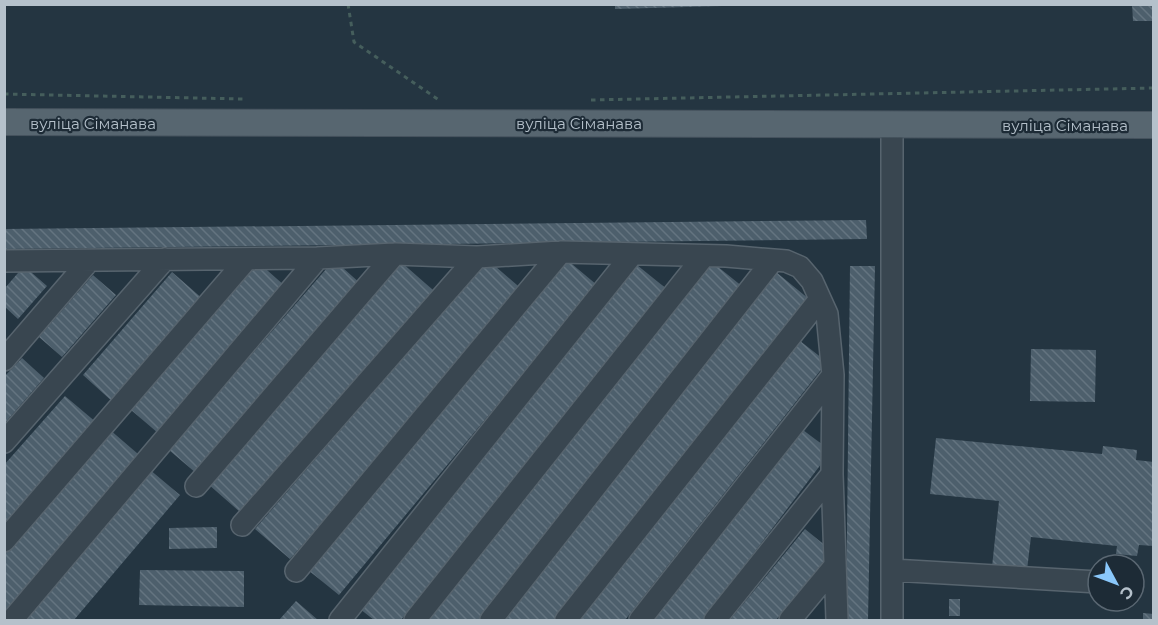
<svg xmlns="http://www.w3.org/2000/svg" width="1158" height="625" viewBox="0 0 1158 625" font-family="Montserrat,sans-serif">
<defs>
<pattern id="building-back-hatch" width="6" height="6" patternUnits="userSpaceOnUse" patternTransform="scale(1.5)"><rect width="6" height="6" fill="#4d5f6c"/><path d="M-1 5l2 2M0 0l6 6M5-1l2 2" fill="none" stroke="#647480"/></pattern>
</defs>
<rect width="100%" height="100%" fill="#243541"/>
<!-- building -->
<path fill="url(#building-back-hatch)" d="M615 4H722V6L615 9Z
M1132 4H1154V21H1133Z
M866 220 867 239 4 249V229Z
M566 259 597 285 339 595 308 570Z
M334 260 361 284 196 473 169 450Z
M488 260 524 291 290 559 255 529Z
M401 262 433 290 240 512 208 484Z
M712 262 743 287 480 620H429Z
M259 263 285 286 158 433 131 410Z
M637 265 668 290 401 620H374L360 609Z
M24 266 47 286 18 319 5 307V288Z
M850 266H875L868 620H846Z
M172 272 204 300 114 403 83 375Z
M776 272 809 299 556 620H502Z
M93 275 116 295 62 357 39 337Z
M795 337 827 362 625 620H574Z
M1031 349 1096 350 1095 402 1030 401Z
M22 358 44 378 4 424V377Z
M65 396 97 423 4 529V465Z
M799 427 831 451 703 620H652Z
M109 429 138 454 4 613V554Z
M936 438 1102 454 1103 446 1137 450 1136 460 1154 462V546L1139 545 1137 556 1116 554 1117 546 1031 537 1027 570 992 567 999 501 930 494Z
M149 469 180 495 74 620H21Z
M217 527V548L169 549V528Z
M805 529 832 551 776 620H730Z
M140 570 244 571V607L139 605Z
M949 599H960V616H949Z
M296 601 318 620H279Z
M1143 613 1154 614V620H1143Z"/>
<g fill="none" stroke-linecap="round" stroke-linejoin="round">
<!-- minor casing -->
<g stroke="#57646e" stroke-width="24">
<path id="minor" d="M892 124V620
M4 261 318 258 395 254 477 257 561 252 726 256 786 261 800 267 812 281 827 314 833 375 832 474 837 620
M4 360 89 261
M4 442 165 259
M196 486 395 254
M242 525 477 257
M4 541 247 259
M892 570 1098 582
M296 571 561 252
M12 620 318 258
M340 620 631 256
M415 620 704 256
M491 620 773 260
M566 620 820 299
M640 620 833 375
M715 620 832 474
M790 620 834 567"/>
</g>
<!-- major casing -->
<g stroke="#45525d" stroke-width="28">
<path id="major" d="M4 122 1154 125"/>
</g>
<!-- path -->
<path stroke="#455e5c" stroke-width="3" stroke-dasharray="4.5 4.5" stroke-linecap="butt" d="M348 4 354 42 439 100
M4 94 243 99
M591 100 1154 88"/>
<!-- minor -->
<use href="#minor" stroke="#394650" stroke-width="21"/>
<!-- major -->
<use href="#major" stroke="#576670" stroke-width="26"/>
</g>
<g text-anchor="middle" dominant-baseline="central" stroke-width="4.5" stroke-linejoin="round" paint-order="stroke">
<!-- street labels -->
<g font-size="15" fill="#b5c1cb" stroke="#1d2b36">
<text x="93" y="123">вуліца Сіманава</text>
<text x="579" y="123">вуліца Сіманава</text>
<text x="1065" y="125">вуліца Сіманава</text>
</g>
</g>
<!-- border -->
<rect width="1158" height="625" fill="none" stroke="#b5c1cb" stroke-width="12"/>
<!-- north arrow -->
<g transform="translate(1116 583) rotate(131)"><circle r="28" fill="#1d2b36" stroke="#5a6772" stroke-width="1.5"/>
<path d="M0-4.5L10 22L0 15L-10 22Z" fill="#8ac8fb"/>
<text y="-9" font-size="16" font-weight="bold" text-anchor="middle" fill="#b5c1cb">С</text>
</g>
</svg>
